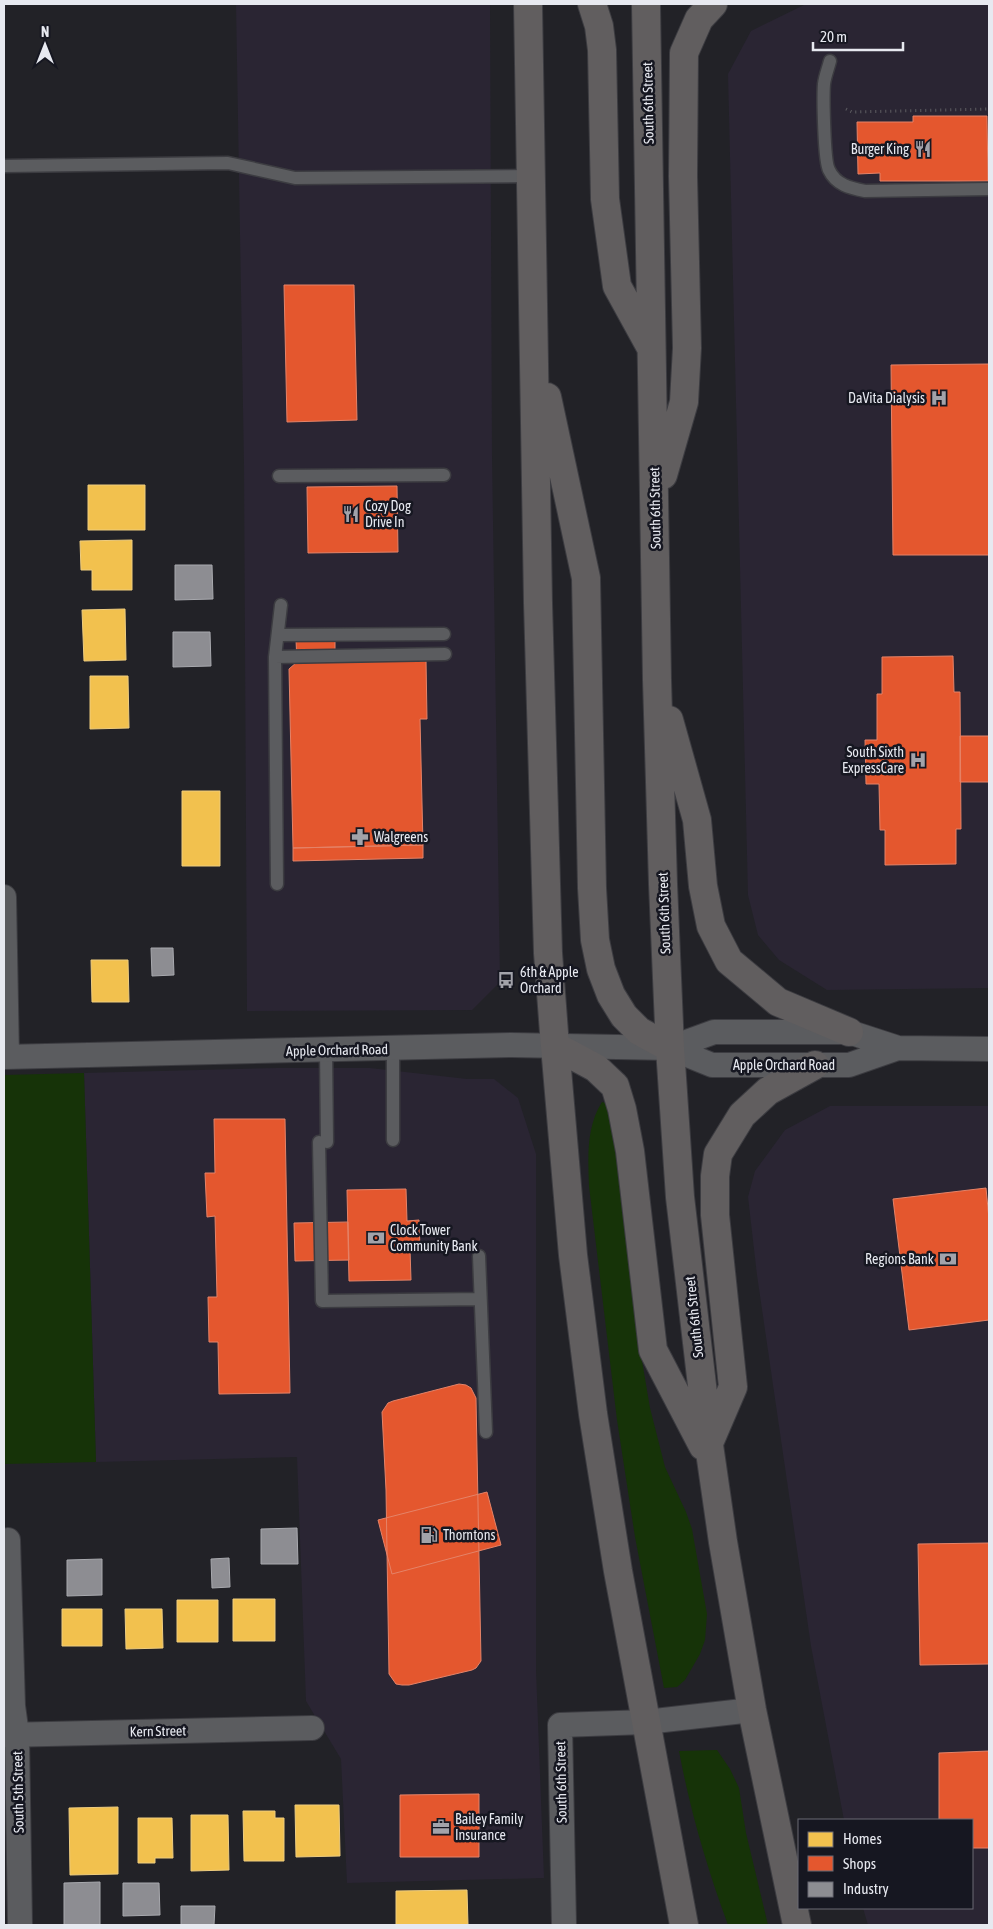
<svg xmlns="http://www.w3.org/2000/svg" width="993" height="1929" viewBox="0 0 993 1929" font-family="'Asap Condensed',sans-serif">
<rect width="100%" height="100%" fill="#222227"/>
<!-- commercial -->
<path fill="#2a2533" d="M236 4H490L492 456 500 982 472 1010 247 1011 244 464Z
M819 4H989V988L827 990 779 960 758 935 748 895 728 74 751 31 804 5Z
M278 1068H370L467 1079H494L518 1098 536 1154V1670L544 1878 347 1883 341 1759 306 1701 297 1457 96 1462 84 1073Z
M830 1106H989V1925H868L863 1908H972V1820H844L811 1646 757 1275 748 1197 755 1171 785 1130Z"/>
<!-- green -->
<path fill="#163308" d="M84 1073 96 1462 4 1464V1075Z
M602 1102 606 1103 619 1148 639 1343 650 1408 665 1467 686 1512 692 1529 707 1614 705 1640 700 1654 685 1680 677 1687 664 1688 635 1537 617 1420 589 1186C588 1158 586 1127 602 1102Z
M717 1750 730 1769 739 1788 746 1833 768 1925H728C707 1868 690 1810 679 1751Z"/>
<!-- homes -->
<path fill="#f2c14e" stroke="#efcd7f" d="M88 485H145V530H88Z
M132 540V590H92V570H81L80 541Z
M125 609 126 660 84 661 82 610Z
M90 676H128L129 728 90 729Z
M182 791H220V866H182Z
M91 960H128L129 1002H92Z
M233 1599H275V1641H233Z
M177 1600H218V1642H177Z
M62 1609H102V1646H62Z
M125 1609H162L163 1648 126 1649Z
M295 1805H339L340 1856 296 1857Z
M118 1807V1874L70 1875 69 1808Z
M243 1811H275V1818H284V1861H244Z
M191 1815H228L229 1870 191 1871Z
M138 1818H172L173 1858H155V1863H138Z
M467 1890 468 1925H396V1891Z"/>
<!-- shops -->
<path fill="#e4572e" stroke="#e58368" d="M913 116H987L988 181H880V173L858 174 857 122H913Z
M284 285H354L357 420 287 422Z
M989 364V555H893L891 365Z
M397 486 398 552 308 553 307 487Z
M335 639V661L297 662 296 640Z
M953 656 954 692H960L961 829H956V864L885 865V830H880L879 784H866L865 740H877V694H882V657Z
M426 660 427 719H420L423 845 293 848 289 669 297 662Z
M960 736H989V782H960Z
M423 845V858L293 861V848Z
M214 1119H285L290 1393 219 1394 218 1342H209L208 1297H217L215 1216 207 1217 205 1173H215Z
M986 1188 989 1219V1320L909 1330 893 1199Z
M406 1189 407 1221 419 1220 420 1249H410L411 1280 349 1281 347 1190Z
M348 1222 349 1260 295 1261 294 1223Z
M459 1384 466 1385 471 1388 476 1398 481 1661 476 1668 472 1670 409 1685H402L396 1684 389 1674 386 1490 382 1412 388 1403 393 1401Z
M487 1492 501 1545 392 1574 378 1520Z
M989 1543V1664L920 1665 918 1544Z
M989 1751V1848H972V1820H939V1753Z
M479 1794V1857H400V1795Z"/>
<!-- industry -->
<path fill="#8d8d92" stroke="#a8a9ae" d="M175 565H212L213 599 175 600Z
M173 632H210L211 666 173 667Z
M151 948H173L174 975 152 976Z
M297 1528 298 1564H261V1529Z
M229 1558 230 1587 212 1588 211 1559Z
M102 1559V1595L67 1596V1560Z
M100 1882V1925H64V1883Z
M123 1883H159L160 1915 123 1916Z
M181 1906H215L214 1925H181Z"/>
<g fill="none" stroke-linecap="round" stroke-linejoin="round">
<!-- lane casing -->
<g stroke="#3c3c41" stroke-width="15">
<path id="lane" d="M830 61C828 69 825 76 824 84 823 97 824 161 829 170 836 185 850 188 865 191L989 189
M4 166 228 163 295 178 532 176
M279 476 444 475
M278 635 444 634
M275 657 445 654
M277 884 275 657 281 605
M393 1048V1140
M326 1050 327 1142
M319 1142 322 1301 480 1299
M479 1256 486 1432"/>
</g>
<!-- street casing -->
<g stroke="#3c3c41" stroke-width="26">
<path id="street" d="M4 897 7 1057
M670 1048 714 1032H849L898 1048 989 1049
M4 1057 511 1045 670 1048 712 1065H849L898 1048
M8 1540 13 1706 17 1735 20 1925
M4 1735 312 1728
M564 1925 560 1725 646 1722 752 1710"/>
</g>
<!-- primary casing -->
<g stroke="#3c3c41" stroke-width="30">
<path id="primary" d="M528 4 538 603 548 953 555 1046 573 1255 593 1414 618 1571 684 1925
M592 4 599 26 602 50 605 199 617 286 650 346
M646 4 657 680 663 884 670 1048 680 1197 709 1445 723 1542 752 1710 797 1925
M547 397 586 578 592 888 595 940 601 969 611 995 624 1016 639 1031 670 1048
M663 475 684 402 687 348 683 176 684 53 699 19 713 4
M669 720 697 820 703 886 711 926 729 961 778 1002 849 1032
M555 1046 596 1068 615 1086 622 1109 630 1151 653 1350 703 1446
M709 1443 733 1387 715 1215V1176L718 1154 742 1115 768 1091 815 1065"/>
</g>
<!-- path -->
<path stroke="#5e5e62" stroke-width="3" stroke-dasharray="1 4" stroke-linecap="butt" d="M846 109 852 112 989 109"/>
<!-- lane -->
<use href="#lane" stroke="#5b5c5f" stroke-width="12"/>
<!-- street -->
<use href="#street" stroke="#5b5c5f" stroke-width="24"/>
<!-- primary -->
<use href="#primary" stroke="#615e5f" stroke-width="28"/>
</g>
<!-- icons -->
<defs>
<g id="restaurant-bare" transform="scale(1.35)"><path d="M-5-6h1v4h1v-4h1v4h1v-4h1v5L-1.5 .5V6h-2V.5L-5-1ZM5-6V6H3V1.5H1.5Q1.5-4 5-6Z" fill="#a2a3aa" stroke="#161721" stroke-width="2.5" paint-order="stroke"/></g>
<g id="hospital-bare" transform="scale(1.35)"><path d="M-5-5h3v3.5h4V-5h3V5h-3V1.5h-4V5h-3Z" fill="#a2a3aa" stroke="#161721" stroke-width="2.5" paint-order="stroke"/></g>
<g id="pharmacy-bare" transform="scale(1.35)"><path d="M-2-6h4v4h4v4h-4v4h-4v-4h-4v-4h4Z" fill="#a2a3aa" stroke="#161721" stroke-width="2.5" paint-order="stroke"/></g>
<g id="bus-bare" transform="scale(1.35)"><path d="M-5-6H5V4H4V6H2V4H-2V6H-4V4H-5ZM-3.5-4V0h7V-4ZM-3.5 1.2v1.5H-2V1.2ZM2 1.2v1.5H3.5V1.2Z" fill="#a2a3aa" stroke="#161721" stroke-width="2.5" paint-order="stroke"/></g>
<g id="bank-bare" transform="scale(1.35)"><path d="M-6-4H6V4H-6ZM0-2.3a2.3 2.3 0 1 0 0 4.6a2.3 2.3 0 1 0 0-4.6Z" fill="#a2a3aa" stroke="#161721" stroke-width="2.5" paint-order="stroke"/></g>
<g id="fuel-bare" transform="scale(1.35)"><path d="M-5.5-6h7V0h2V4h1.3V-2.5L3-4.5l.8-.8L6-3V5H2.5V1h-1V6h-7ZM-4.2-4.7v3.2H.2V-4.7Z" fill="#a2a3aa" stroke="#161721" stroke-width="2.5" paint-order="stroke"/></g>
<g id="office-bare" transform="scale(1.35)"><path d="M-6-3h4V-5.5h4V-3h4V5H-6ZM-1-4.5V-3h2v-1.5ZM-6 0V1H6V0Z" fill="#a2a3aa" stroke="#161721" stroke-width="2.5" paint-order="stroke"/></g>
</defs>
<g fill-rule="evenodd">
<use href="#restaurant-bare" x="923" y="149"/>
<use href="#hospital-bare" x="939" y="398"/>
<use href="#restaurant-bare" x="351" y="514"/>
<use href="#hospital-bare" x="918" y="760"/>
<use href="#pharmacy-bare" x="360" y="837"/>
<use href="#bus-bare" x="506" y="980"/>
<use href="#bank-bare" x="376" y="1238"/>
<use href="#bank-bare" x="948" y="1259"/>
<use href="#fuel-bare" x="429" y="1535"/>
<use href="#office-bare" x="441" y="1827"/>
</g>
<g text-anchor="middle" dominant-baseline="central" stroke-width="5" stroke-linejoin="round" paint-order="stroke">
<!-- street labels -->
<g font-size="14" fill="#e7e9f0" stroke="#161721">
<text transform="translate(648 103) rotate(-91)">South 6th Street</text>
<text transform="translate(655 508) rotate(-91)">South 6th Street</text>
<text transform="translate(664 913) rotate(-92)">South 6th Street</text>
<text transform="translate(337 1050) rotate(-1)">Apple Orchard Road</text>
<text x="784" y="1065">Apple Orchard Road</text>
<text transform="translate(694 1317) rotate(-96)">South 6th Street</text>
<text transform="translate(158 1731) rotate(-1)">Kern Street</text>
<text transform="translate(561 1782) rotate(-91)">South 6th Street</text>
<text transform="translate(18 1792) rotate(-91)">South 5th Street</text>
</g>
<!-- poi labels -->
<g font-size="14" fill="#e7e9f0" stroke="#161721" text-anchor="start">
<text x="909" y="149" text-anchor="end">Burger King</text>
<text x="925" y="398" text-anchor="end">DaVita Dialysis</text>
<text x="365" y="506">Cozy Dog<tspan x="365" dy="16">Drive In</tspan></text>
<text x="904" y="752" text-anchor="end">South Sixth<tspan x="904" dy="16">ExpressCare</tspan></text>
<text x="374" y="837">Walgreens</text>
<text x="520" y="972">6th &amp; Apple<tspan x="520" dy="16">Orchard</tspan></text>
<text x="390" y="1230">Clock Tower<tspan x="390" dy="16">Community Bank</tspan></text>
<text x="934" y="1259" text-anchor="end">Regions Bank</text>
<text x="443" y="1535">Thorntons</text>
<text x="455" y="1819">Bailey Family<tspan x="455" dy="16">Insurance</tspan></text>
</g>
</g>
<!-- border -->
<rect width="993" height="1929" fill="none" stroke="#e7e9f0" stroke-width="10"/>
<!-- legend -->
<rect x="798" y="1819" width="175" height="90" fill="#161721" stroke="#6a6b74"/>
<rect x="808" y="1832" width="25" height="15" fill="#f2c14e" stroke="#6a6b74"/>
<text x="843" y="1844" font-size="15" fill="#e7e9f0">Homes</text>
<rect x="808" y="1856" width="25" height="15" fill="#e4572e" stroke="#6a6b74"/>
<text x="843" y="1869" font-size="15" fill="#e7e9f0">Shops</text>
<rect x="808" y="1882" width="25" height="15" fill="#8d8d92" stroke="#6a6b74"/>
<text x="843" y="1894" font-size="15" fill="#e7e9f0">Industry</text>
<!-- north arrow -->
<g transform="translate(45 45)" stroke="#161721" stroke-width="4" paint-order="stroke">
<path d="M0-4L9 19L0 12L-9 19Z" fill="#e7e9f0"/>
<text y="-8" font-size="14" font-weight="bold" text-anchor="middle" fill="#e7e9f0">N</text>
</g>
<!-- scale -->
<path d="M813 42v8h90v-8" fill="none" stroke="#e7e9f0" stroke-width="2.5"/>
<text x="820" y="42" font-size="15" fill="#e7e9f0" stroke="#161721" stroke-width="4" paint-order="stroke">20 m</text>
</svg>
